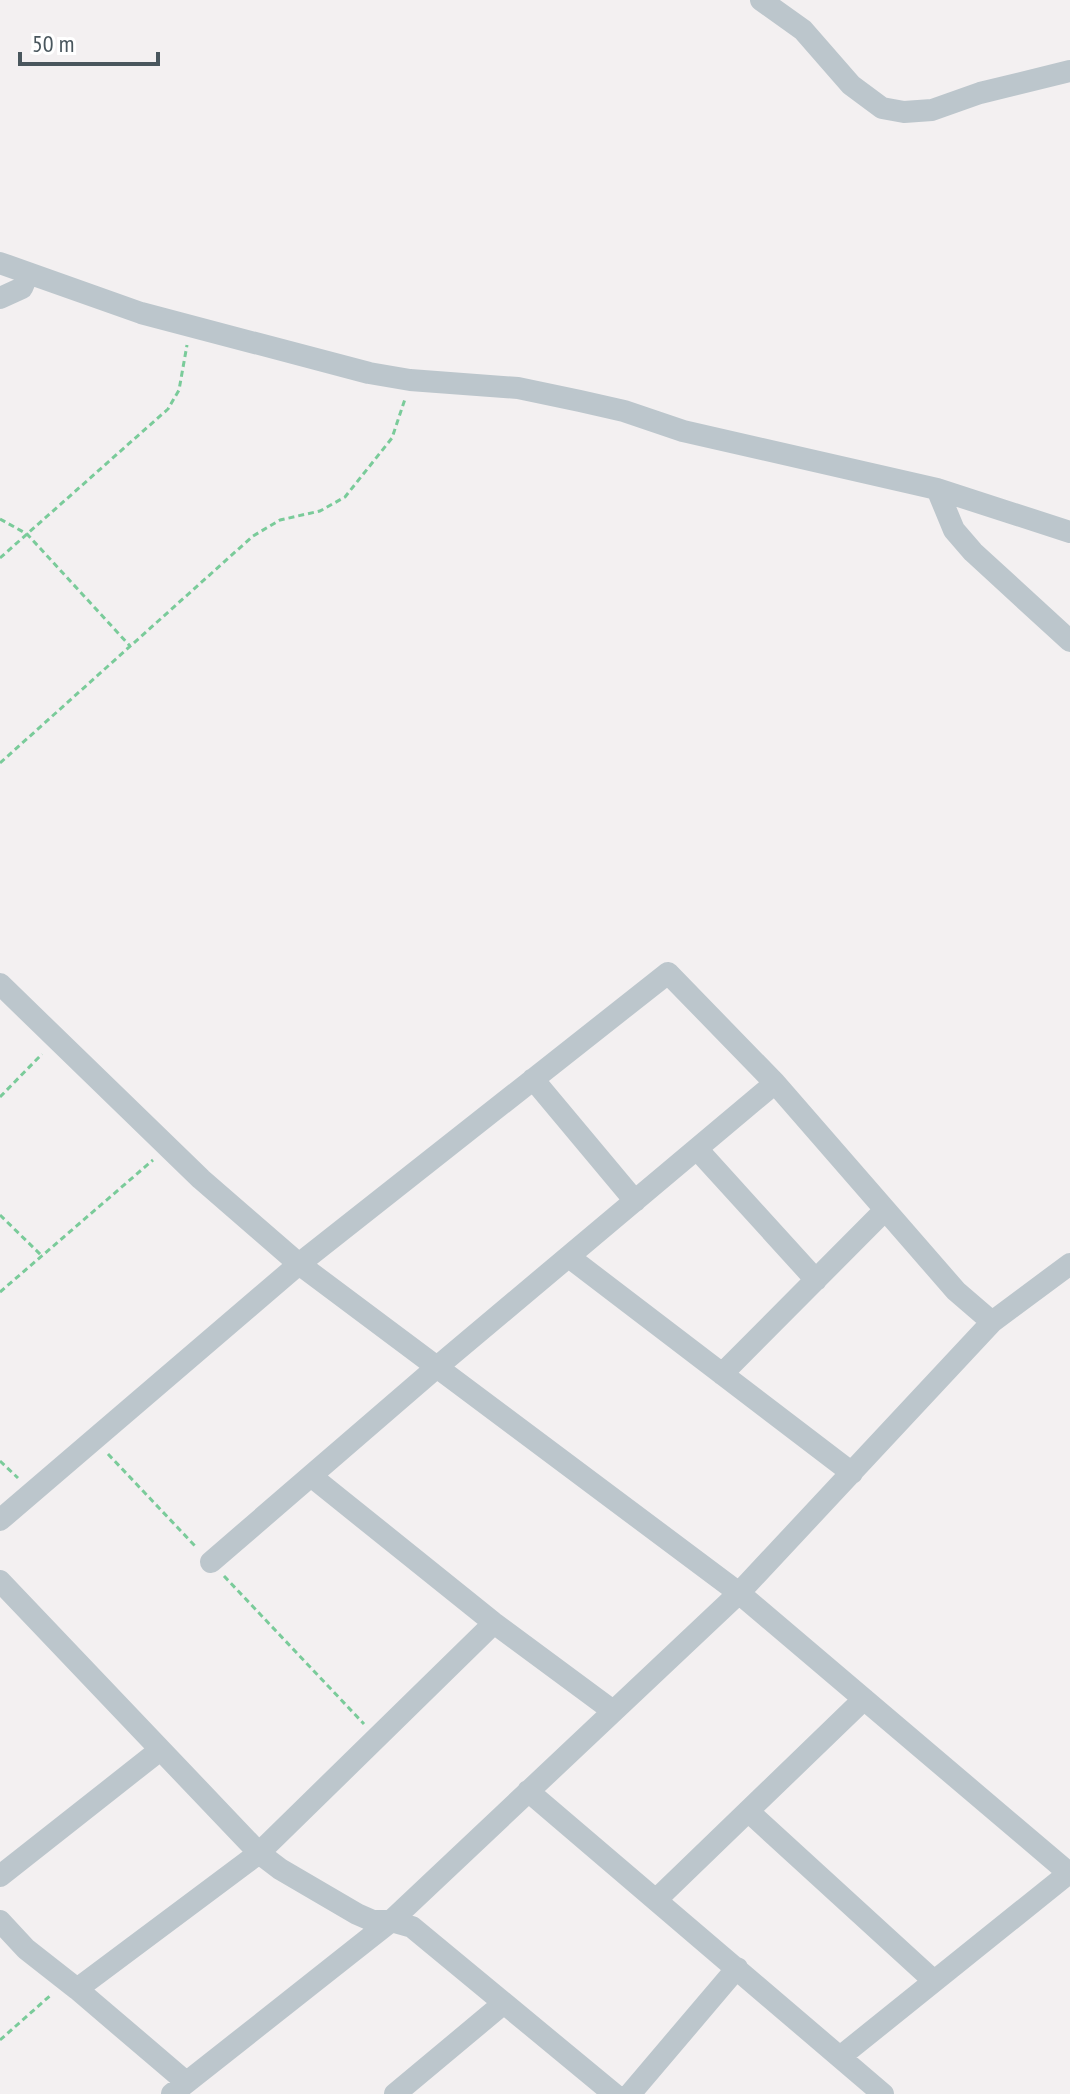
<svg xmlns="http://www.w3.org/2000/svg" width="1070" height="2094" viewBox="0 0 1070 2094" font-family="'PT Sans Narrow',sans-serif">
<rect width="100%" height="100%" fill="#f3f0f1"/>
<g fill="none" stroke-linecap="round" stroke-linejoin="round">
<!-- path -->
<path stroke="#7acb9a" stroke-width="3" stroke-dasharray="6 4" stroke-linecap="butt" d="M0 519 27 534 130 646
M0 558 168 409 179 390 187 345
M0 763 253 536 280 520 320 511 345 497 392 438 405 399
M0 1097 42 1054
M0 1215 42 1256
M0 1292 153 1160
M108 1454 196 1547
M0 1461 18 1478
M224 1576 364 1724
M0 2040 52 1994"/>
<!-- minor -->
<path stroke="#bcc6cc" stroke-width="22" d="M761 0 803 30 851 85 882 108 904 112 932 110 980 93 1070 71
M0 263 141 313 369 373 410 380 518 388 580 401 624 411 683 431 937 489 1070 532
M0 298 22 288 28 274
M937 489 954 530 973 552 1070 641
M0 984 201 1179 299 1264 739 1593 1070 1874
M533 1079 635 1201
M697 1149 816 1280
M569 1257 852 1473
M722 1374 885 1210
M311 1476 494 1623 613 1711
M0 1520 299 1264 668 973 775 1083 956 1291 992 1322
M211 1562 437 1367 775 1083
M0 1581 259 1853 280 1869 357 1914 373 1921H391L412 1927 614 2094
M528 1791 883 2094
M748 1811 934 1981
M0 1876 160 1750
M657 1899 864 1699
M0 1921 26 1949 77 1989 186 2082
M77 1989 259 1853 494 1623
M840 2057 1069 1873
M172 2094 391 1921 739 1593 992 1322 1070 1264
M395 2094 504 2003
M630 2094 737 1968"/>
</g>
<!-- scale -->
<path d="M20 52v12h138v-12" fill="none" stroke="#49565d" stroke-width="4"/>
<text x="32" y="52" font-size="24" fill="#49565d" stroke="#ffffff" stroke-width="6" paint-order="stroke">50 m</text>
</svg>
